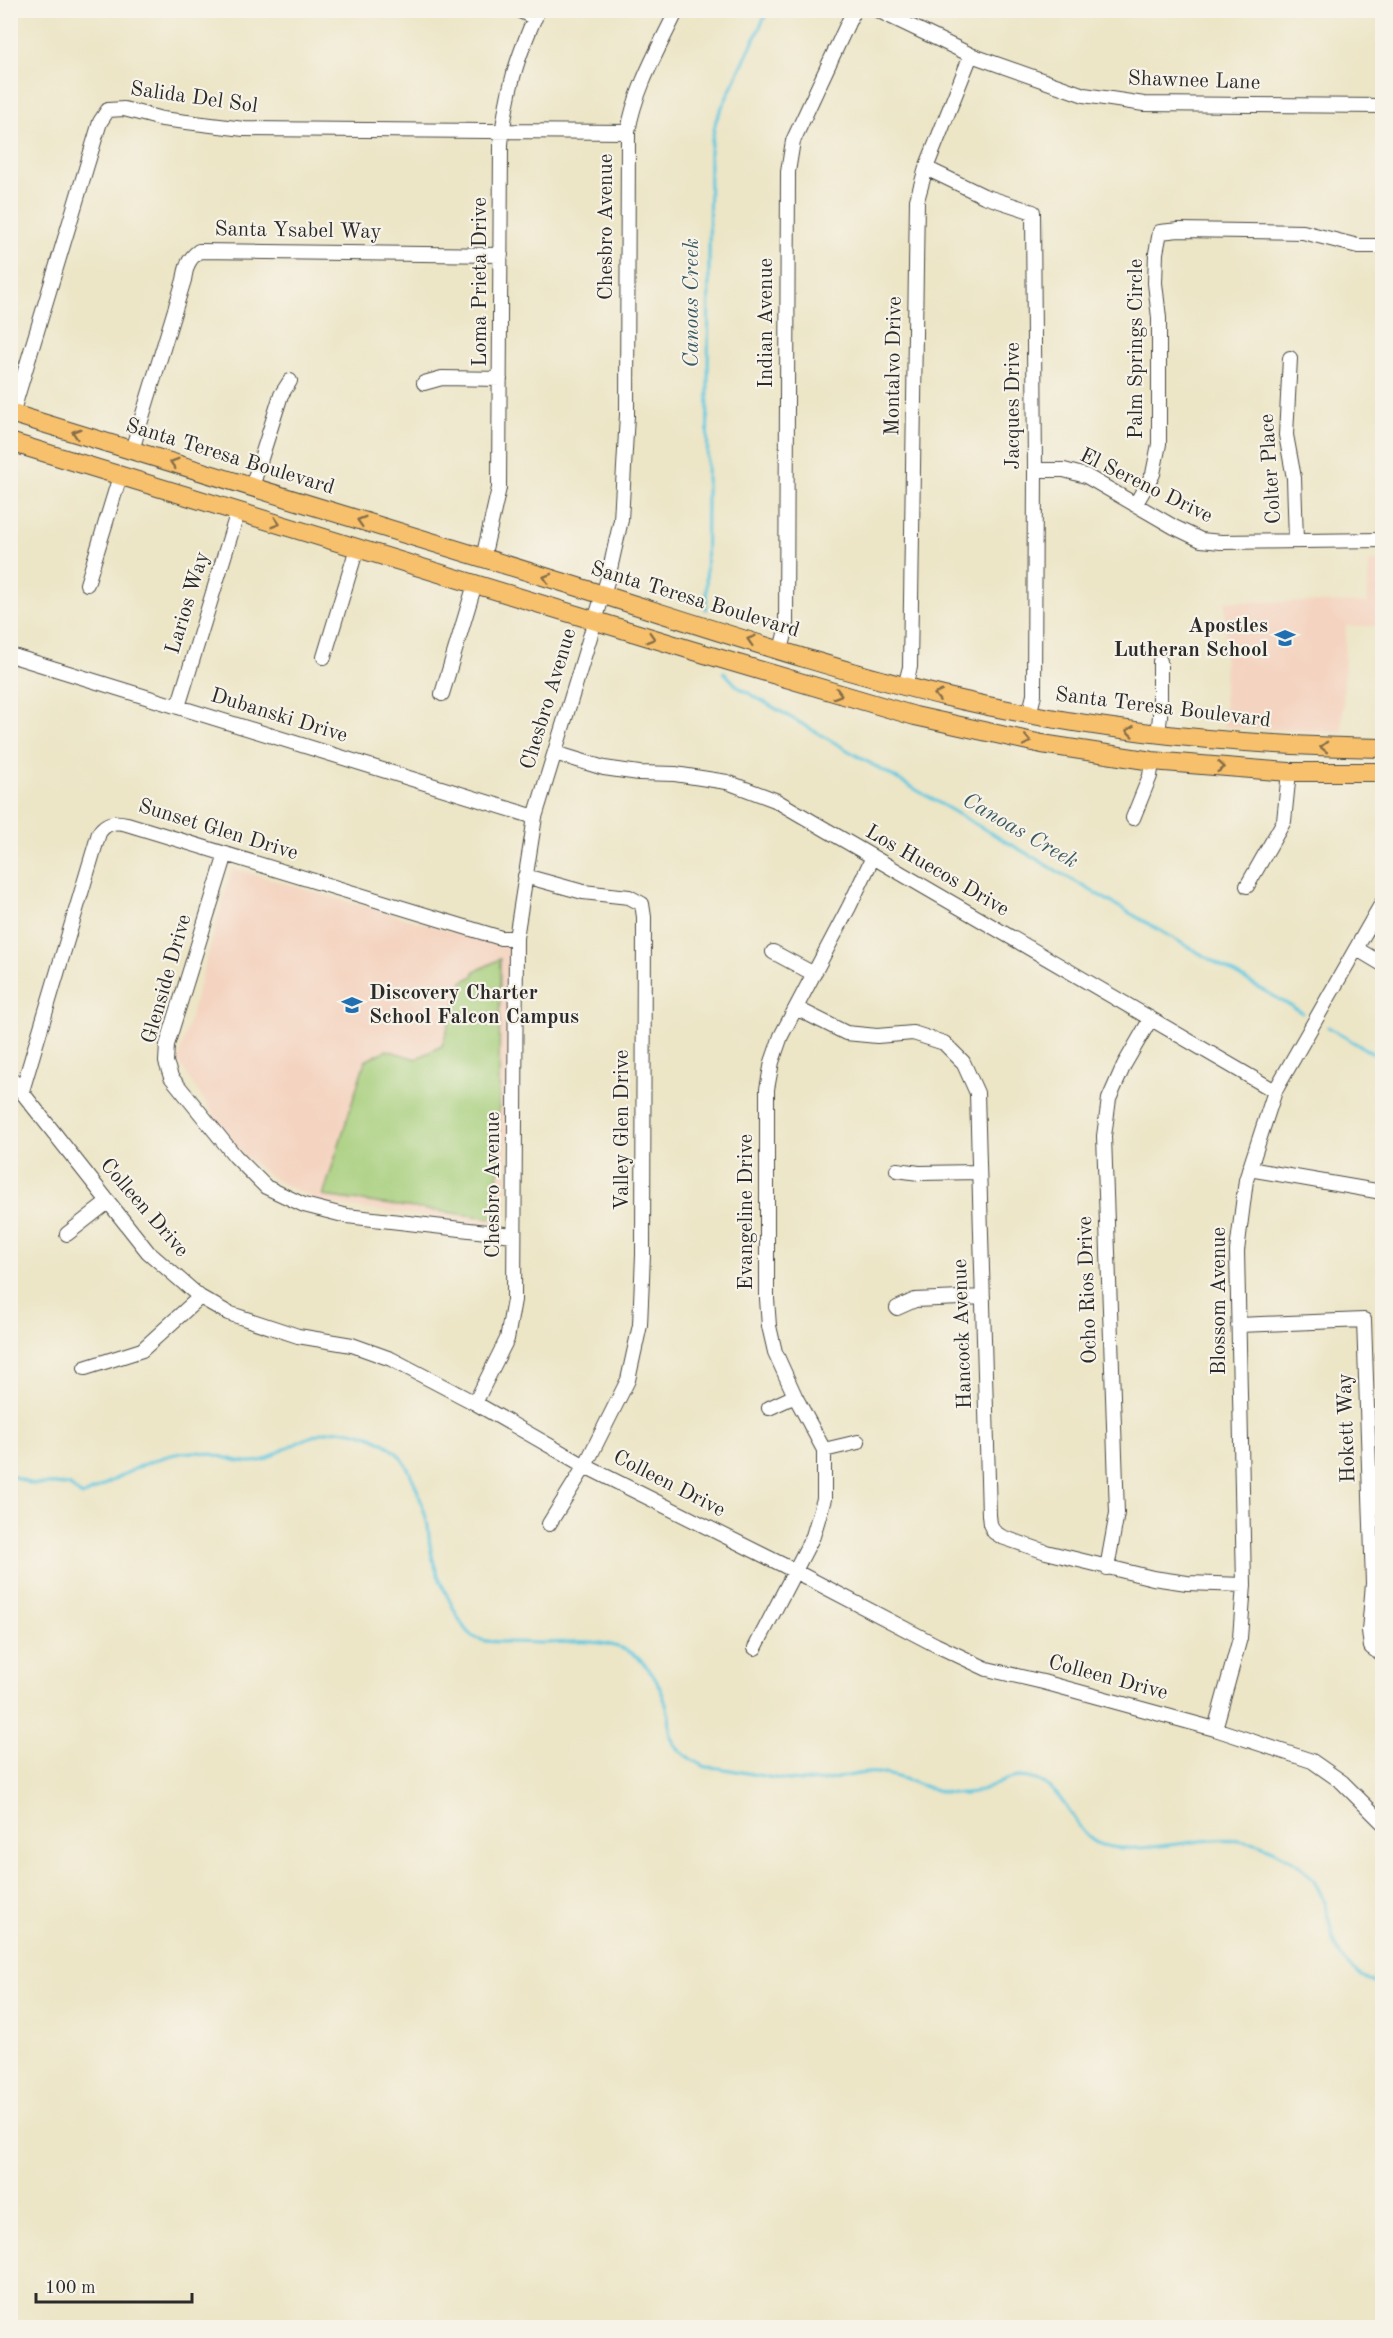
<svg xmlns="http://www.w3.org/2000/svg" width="1393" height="2338" viewBox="0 0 1393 2338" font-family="'Old Standard TT',serif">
<rect width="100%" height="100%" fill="#f7f3e8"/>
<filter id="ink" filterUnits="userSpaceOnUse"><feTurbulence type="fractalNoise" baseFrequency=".0167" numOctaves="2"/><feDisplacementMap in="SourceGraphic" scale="12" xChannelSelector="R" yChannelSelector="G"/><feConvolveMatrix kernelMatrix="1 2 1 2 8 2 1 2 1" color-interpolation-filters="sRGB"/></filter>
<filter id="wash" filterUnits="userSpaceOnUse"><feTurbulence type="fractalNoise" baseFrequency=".008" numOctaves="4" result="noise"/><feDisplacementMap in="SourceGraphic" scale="24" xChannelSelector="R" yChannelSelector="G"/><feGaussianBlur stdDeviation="1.35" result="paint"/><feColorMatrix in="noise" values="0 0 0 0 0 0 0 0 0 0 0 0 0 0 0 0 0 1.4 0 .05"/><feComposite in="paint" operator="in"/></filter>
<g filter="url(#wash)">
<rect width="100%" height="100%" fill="#ece5c6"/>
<!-- built -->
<path fill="#f4d3c0" d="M1369 561H1382V626H1346L1342 733 1224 727 1225 601 1367 603Z
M232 868 511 949 506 1211 489 1224 325 1204 275 1180 236 1149 178 1061Z"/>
<!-- green -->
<path fill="#a5ce7a" stroke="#687c52" stroke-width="1.5" d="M500 959 498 1219 323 1196 365 1061 387 1050 416 1059 442 1046 462 982 473 976 474 972Z"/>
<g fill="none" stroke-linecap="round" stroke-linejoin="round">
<!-- stream -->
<path stroke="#62c7df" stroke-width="3" d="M706 609 710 150 716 120 768 10
M724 672 738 687 1303 1013
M1328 1027 1382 1059
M10 1475 32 1484H55L70 1486 82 1496C116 1481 156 1451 196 1452 217 1452 238 1466 260 1461 266 1460 270 1457 275 1454 302 1441 328 1423 360 1433 396 1444 407 1460 419 1495 422 1505 426 1515 428 1526 429 1534 429 1543 431 1551 435 1572 445 1592 455 1611 460 1621 465 1632 474 1637 484 1643 496 1641 507 1642 520 1642 534 1643 548 1643 573 1642 597 1639 621 1648 647 1658 662 1685 668 1712 671 1722 668 1734 674 1744 680 1753 697 1764 707 1767 709 1767 722 1768 724 1769 756 1774 788 1783 821 1781 840 1779 859 1771 878 1773 908 1776 935 1796 966 1794 985 1793 1003 1777 1020 1777 1071 1779 1069 1839 1106 1846 1155 1856 1218 1828 1261 1845 1278 1851 1298 1862 1310 1876 1343 1918 1315 1963 1382 1985"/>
</g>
</g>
<g filter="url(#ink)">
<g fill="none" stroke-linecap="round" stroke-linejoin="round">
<!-- minor casing -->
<g stroke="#484742" stroke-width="16">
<path id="minor" d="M518 10 535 18
M877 10 971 55 1084 95 1144 104 1382 106
M926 168 984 196 1033 212 1035 470 1034 695 1029 715
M1290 358 1286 435 1294 478 1296 540
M424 383 442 378 500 379
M12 414 100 122 108 110 124 109 162 119 244 129 628 132
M132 450 184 280C186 267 188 259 199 251L501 255
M1035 470H1064L1086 476 1174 527 1201 540 1221 542 1382 540
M252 487 281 395 290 381
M1135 505 1153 474 1159 444V318L1155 283 1156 253 1160 232 1179 230 1303 232 1358 246H1382
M483 558 499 488 501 144C507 89 516 60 538 10
M87 584 120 476
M781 650 786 630 788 172 793 141 854 10
M10 655 535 817
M324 657 357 548
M905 686 910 667 917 200 926 168 971 55
M442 694 475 584
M178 707 238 511
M1158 734 1160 716V661
M555 753 604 768 639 773 675 774 727 782 775 800 1275 1091
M1133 818 1150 776 1152 761
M226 854 167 1045 166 1062 171 1077 235 1156 266 1187 304 1205 347 1216 513 1235
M525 876 583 892 629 897 642 904 644 917 643 1255 640 1325 628 1380 585 1466 549 1524
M1247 886 1284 821 1289 772
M1357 949 1382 964
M773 952 814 974
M796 1008 846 1033 877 1036 913 1033 944 1043 963 1062 977 1093 989 1515 990 1524 994 1532 1002 1537 1046 1552 1153 1578 1187 1583 1244 1585
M10 1077 148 1252 200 1297 228 1313 298 1336 352 1345 391 1359 475 1403 585 1466 783 1565 936 1645 987 1669 1043 1682 1215 1729 1312 1761 1342 1782 1382 1822
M22 1091 99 833C106 822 115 821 127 824L501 938H516
M1249 1169 1382 1192
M897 1170 919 1173 979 1172
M67 1234 108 1202
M897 1308 915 1300 983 1297
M1238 1325 1364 1320 1373 1583 1369 1631 1371 1647 1382 1655
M85 1368 142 1350 200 1297
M475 1403 507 1339 514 1300 516 938 535 817 608 578 621 520 627 415 628 132C635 89 658 50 677 10
M769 1408 795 1396
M824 1450 858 1442
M1107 1568 1117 1513 1104 1136 1109 1099 1124 1065 1150 1020
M755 1648 813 1536 824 1499V1450L795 1396 775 1352 769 1326 767 1299V1089L772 1062 781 1036 849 907 873 857
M1215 1729 1240 1638 1244 1585 1237 1251 1246 1180 1275 1091 1382 903"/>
</g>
<!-- major casing -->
<g stroke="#484742" stroke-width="20">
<path id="major" d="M10 413C194 470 378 526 562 582 691 622 821 667 952 698 1093 731 1238 746 1382 748
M10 442 691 650 915 716 1042 744 1152 761 1289 772H1382"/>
</g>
<!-- minor -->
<use href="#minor" stroke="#fff" stroke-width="14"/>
<!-- major -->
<use href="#major" stroke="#f7c06c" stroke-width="18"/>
</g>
<!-- one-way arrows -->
<defs><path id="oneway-chevron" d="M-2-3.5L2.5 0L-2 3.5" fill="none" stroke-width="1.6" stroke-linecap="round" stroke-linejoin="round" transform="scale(1.5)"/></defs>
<g stroke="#876e48">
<use href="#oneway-chevron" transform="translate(76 433) rotate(-163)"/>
<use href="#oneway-chevron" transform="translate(174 463) rotate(-163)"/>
<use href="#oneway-chevron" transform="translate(361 521) rotate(-163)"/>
<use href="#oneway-chevron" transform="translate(276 523) rotate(17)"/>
<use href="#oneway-chevron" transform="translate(547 578) rotate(-163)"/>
<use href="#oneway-chevron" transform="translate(651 638) rotate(17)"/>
<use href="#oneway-chevron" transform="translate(751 640) rotate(-163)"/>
<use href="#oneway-chevron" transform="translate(838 694) rotate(16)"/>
<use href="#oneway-chevron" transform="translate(938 695) rotate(-166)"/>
<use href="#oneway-chevron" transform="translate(1130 731) rotate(-173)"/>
<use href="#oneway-chevron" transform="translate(1027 741) rotate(12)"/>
<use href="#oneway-chevron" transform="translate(1324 747) rotate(-179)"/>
<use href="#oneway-chevron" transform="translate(1221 767) rotate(5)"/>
</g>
</g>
<!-- icons -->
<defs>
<g id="school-bare" transform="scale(1.62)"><path d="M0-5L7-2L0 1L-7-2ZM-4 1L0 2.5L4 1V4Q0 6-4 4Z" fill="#1f6fb2" stroke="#f7f3e8" stroke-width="2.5" paint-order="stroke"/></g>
</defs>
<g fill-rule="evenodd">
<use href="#school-bare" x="1285" y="638"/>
<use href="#school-bare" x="352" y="1005"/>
</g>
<g text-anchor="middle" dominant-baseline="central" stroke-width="4.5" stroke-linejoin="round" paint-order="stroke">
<!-- street labels -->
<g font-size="21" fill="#2b2b2b" stroke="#f7f3e8">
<text transform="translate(1194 81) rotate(2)">Shawnee Lane</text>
<text transform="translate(194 98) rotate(8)">Salida Del Sol</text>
<text transform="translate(606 227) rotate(-90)">Chesbro Avenue</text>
<text transform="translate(298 231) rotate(1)">Santa Ysabel Way</text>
<text transform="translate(480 282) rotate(-90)">Loma Prieta Drive</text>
<text transform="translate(766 323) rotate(-90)">Indian Avenue</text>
<text transform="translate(1136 349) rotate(-90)">Palm Springs Circle</text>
<text transform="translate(894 366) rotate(-89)">Montalvo Drive</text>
<text transform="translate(1013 406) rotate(-90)">Jacques Drive</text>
<text transform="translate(230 457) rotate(17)">Santa Teresa Boulevard</text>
<text transform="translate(1271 469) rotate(-94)">Colter Place</text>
<text transform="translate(1146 486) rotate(26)">El Sereno Drive</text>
<text transform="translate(695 600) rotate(17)">Santa Teresa Boulevard</text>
<text transform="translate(188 603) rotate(-73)">Larios Way</text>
<text transform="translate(549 699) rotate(-73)">Chesbro Avenue</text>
<text transform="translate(1163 708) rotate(7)">Santa Teresa Boulevard</text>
<text transform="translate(279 716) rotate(17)">Dubanski Drive</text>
<text transform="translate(218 830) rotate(17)">Sunset Glen Drive</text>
<text transform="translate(937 871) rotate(30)">Los Huecos Drive</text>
<text transform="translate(167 979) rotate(-74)">Glenside Drive</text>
<text transform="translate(622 1130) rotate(-90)">Valley Glen Drive</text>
<text transform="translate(493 1185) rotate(-90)">Chesbro Avenue</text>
<text transform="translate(144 1208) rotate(49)">Colleen Drive</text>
<text transform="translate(746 1212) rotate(-90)">Evangeline Drive</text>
<text transform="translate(1088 1290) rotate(-92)">Ocho Rios Drive</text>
<text transform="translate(1219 1301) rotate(-90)">Blossom Avenue</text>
<text transform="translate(963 1334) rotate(-92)">Hancock Avenue</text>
<text transform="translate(1347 1428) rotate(-92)">Hokett Way</text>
<text transform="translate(669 1484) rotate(27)">Colleen Drive</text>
<text transform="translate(1108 1678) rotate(15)">Colleen Drive</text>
</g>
<!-- poi labels -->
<g font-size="21" font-weight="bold" fill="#2b2b2b" stroke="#f7f3e8" text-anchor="end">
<text x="1268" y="626">Apostles<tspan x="1268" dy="24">Lutheran School</tspan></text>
<text x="369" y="993" text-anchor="start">Discovery Charter<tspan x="369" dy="24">School Falcon Campus</tspan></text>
</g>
<!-- water labels -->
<g font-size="22" font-style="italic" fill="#3c5a61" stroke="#f7f3e8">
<text transform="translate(692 303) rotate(-90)">Canoas Creek</text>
<text transform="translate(1020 831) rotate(30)">Canoas Creek</text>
</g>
</g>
<!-- margin -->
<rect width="1393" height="2338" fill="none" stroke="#f7f3e8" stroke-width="36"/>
<!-- scale -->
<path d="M36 2293v9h156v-9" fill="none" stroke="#2b2b2b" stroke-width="3"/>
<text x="45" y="2293" font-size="18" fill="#2b2b2b" stroke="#f7f3e8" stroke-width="4.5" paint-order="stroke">100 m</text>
</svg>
